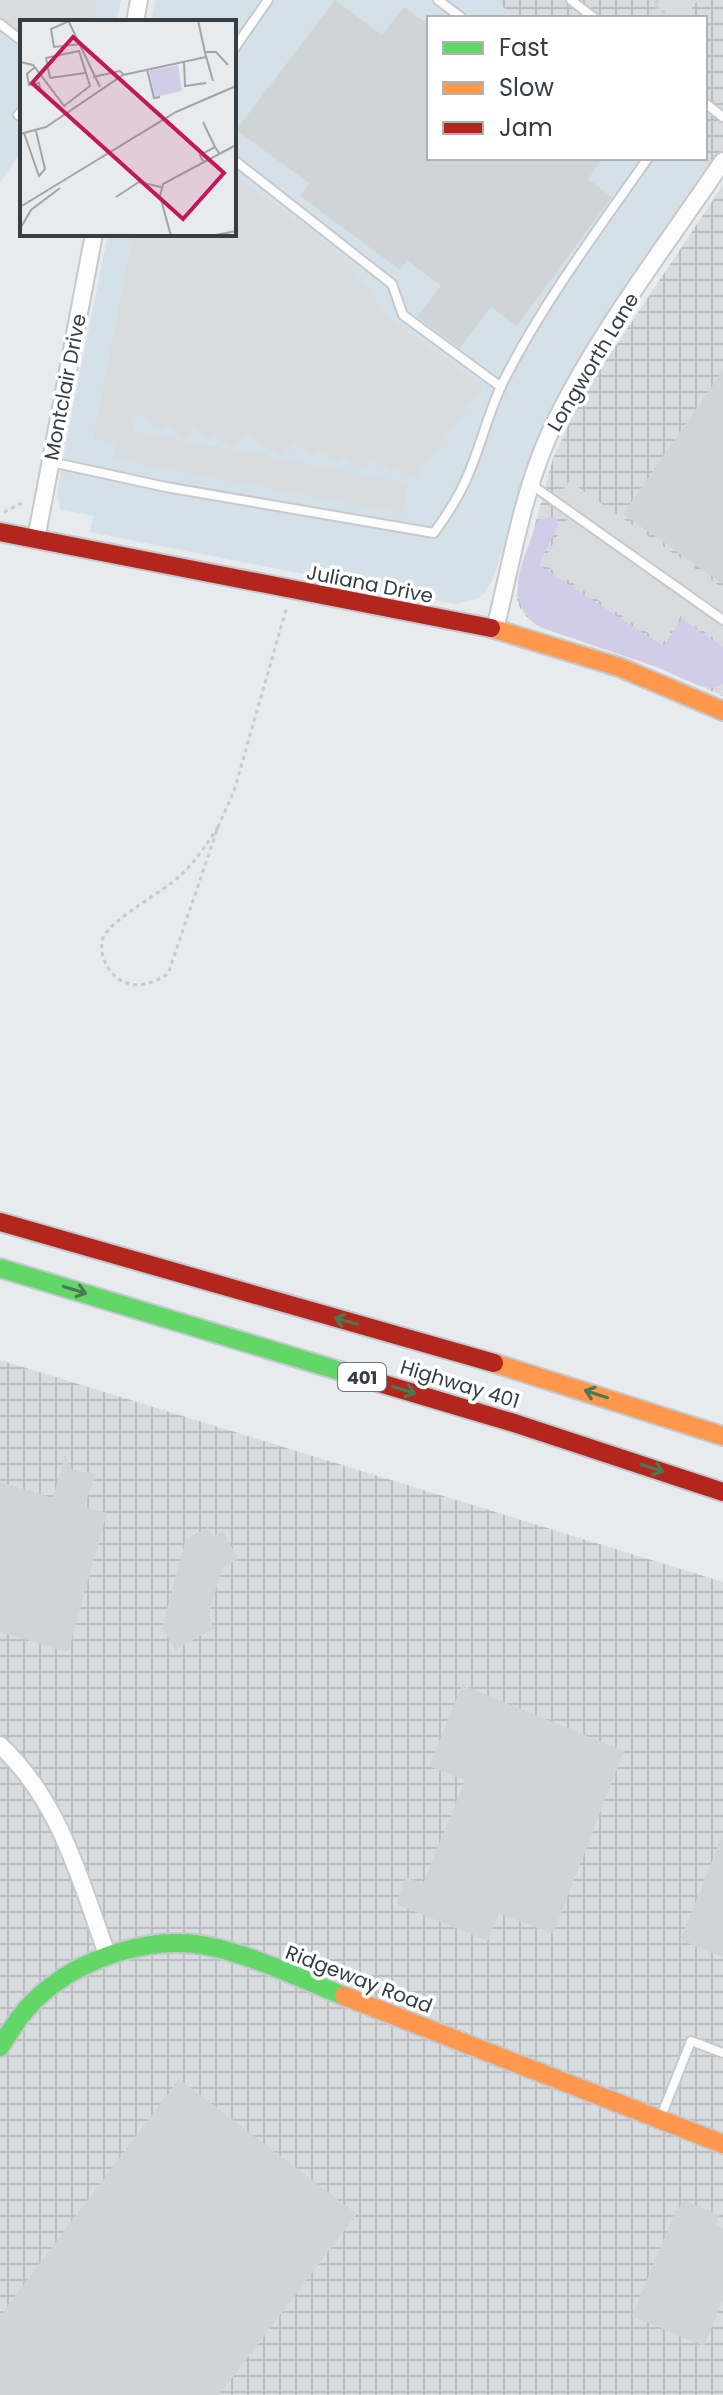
<svg xmlns="http://www.w3.org/2000/svg" width="723" height="2395" viewBox="0 0 723 2395" font-family="Poppins,sans-serif">
<defs>
<pattern id="industrial-grid" width="8" height="8" patternUnits="userSpaceOnUse" patternTransform="scale(2)"><rect width="8" height="8" fill="#d8dcdf"/><path d="M0 4h8M4 0v8" fill="none" stroke="#babec1"/></pattern>
</defs>
<rect width="100%" height="100%" fill="#e8ebee"/>
<!-- commercial -->
<path fill="#d5e1e9" d="M0 0H121L116 22H22V151L0 182Z
M155 0H494L517 18H429V158H697L708 167 572 375 529 469 493 579 484 594 477 599 455 604 90 532 93 516 60 509 57 494 67 436 108 234H234V22H151Z"/>
<!-- industrial -->
<path fill="url(#industrial-grid)" d="M494 0H723V178L697 158H705V18H517Z
M723 185V696L657 667 540 627 528 619 520 608 516 596 553 458 581 398Z
M0 1360 723 1582V2395H0Z"/>
<!-- green -->
<path fill="#d1cce7" d="M546 517 557 518 558 525 539 565 663 646 682 619 723 647V684L712 688 700 686 657 667 540 627C499 598 525 561 537 521Z"/>
<!-- parking -->
<path fill="#d9dcdf" fill-rule="evenodd" d="M0 0H97L94 22H22V35L0 18Z
M662 0H698L685 18H668L655 9Z
M234 174 342 255 369 288 382 312 483 386 415 479 396 467 391 472 373 458 363 469 344 456 337 463 319 452 315 457 295 444 282 458 248 434 233 449 408 483 404 514 113 459 115 443 93 439 133 234H234ZM136 413 161 429 166 424 184 438 192 428 209 441 214 435 232 450 133 431Z
M569 481 723 588V644L681 616 663 643 542 563 570 514 555 502Z"/>
<!-- building -->
<path fill="#d1d4d7" d="M335 0 382 35 404 7 429 25V158H603L588 179 612 197 517 326 491 307 460 348 417 317 441 286 407 260 400 270 300 196 309 183 236 130Z
M723 370V584L623 514Z
M65 1455 72 1470 96 1474 84 1507 107 1513 68 1652 0 1632V1482L53 1498Z
M208 1527 213 1536 223 1531 238 1559 223 1567 208 1615 215 1628 175 1650 162 1627 186 1539Z
M462 1685 624 1751 553 1934 499 1913 488 1941 396 1904 406 1877 423 1884 465 1780 429 1766Z
M723 1834V1957L680 1940Z
M179 2079 357 2214 219 2395H0V2316Z
M683 2200 719 2215 716 2225 723 2228V2300L704 2346 632 2316 676 2210 678 2211Z"/>
<g fill="none" stroke-linecap="round" stroke-linejoin="round">
<!-- lane casing -->
<g stroke="#c6c9cc" stroke-width="12">
<path id="lane" d="M438 0 462 18
M571 0 594 18
M0 24 22 41
M234 49 268 0
M705 103 723 117
M18 115 22 110
M234 160 392 284 403 315 501 387
M51 462 166 487 434 533C447 515 459 497 468 475 481 445 488 414 502 384 542 304 597 231 648 158
M532 485 723 620
M660 2119 691 2041 723 2053"/>
</g>
<!-- street casing -->
<g stroke="#c6c9cc" stroke-width="20">
<path id="street" d="M135 22 139 0
M36 539 94 234
M495 629C511 565 522 495 549 435 592 341 665 247 723 161
M0 1745C60 1801 80 1880 107 1954"/>
</g>
<!-- fast casing -->
<g stroke="#c3c9cf" stroke-width="22">
<path id="fast" d="M0 1268 373 1381
M0 2047C11 2030 21 2013 37 1998 80 1958 153 1933 212 1947 257 1957 301 1979 344 1996"/>
</g>
<!-- slow casing -->
<g stroke="#c3c9cf" stroke-width="22">
<path id="slow" d="M491 628 619 667 723 711
M494 1363 723 1436
M344 1996 723 2144"/>
</g>
<!-- jam casing -->
<g stroke="#c3c9cf" stroke-width="22">
<path id="jam" d="M0 532 491 628
M0 1222 494 1363
M373 1381 514 1423 723 1492"/>
</g>
<!-- path -->
<path stroke="#c6cacc" stroke-width="3" stroke-dasharray="4 4" stroke-linecap="butt" d="M658 0 654 5 671 18
M4 512 22 503
M218 827C207 844 196 861 180 876 163 892 111 919 103 938 97 955 111 979 127 983 142 988 156 981 168 974L218 827 234 791 287 606"/>
<!-- lane -->
<use href="#lane" stroke="#fcfcfc" stroke-width="8"/>
<!-- street -->
<use href="#street" stroke="#fcfcfc" stroke-width="16"/>
<!-- fast -->
<use href="#fast" stroke="#63d668" stroke-width="18"/>
<!-- slow -->
<use href="#slow" stroke="#ff974d" stroke-width="18"/>
<!-- jam -->
<use href="#jam" stroke="#b3261e" stroke-width="18"/>
</g>
<!-- one-way arrows -->
<defs><path id="oneway-shaft" d="M-6 0H5M1.5-3L5.5 0L1.5 3" fill="none" stroke-width="1.6" stroke-linecap="round" stroke-linejoin="round" transform="scale(2)"/></defs>
<g stroke="#487a52">
<use href="#oneway-shaft" transform="translate(75 1290) rotate(17)"/>
<use href="#oneway-shaft" transform="translate(346 1321) rotate(-164)"/>
<use href="#oneway-shaft" transform="translate(404 1390) rotate(17)"/>
<use href="#oneway-shaft" transform="translate(596 1394) rotate(-162)"/>
<use href="#oneway-shaft" transform="translate(652 1468) rotate(18)"/>
</g>
<g text-anchor="middle" dominant-baseline="central" stroke-width="7" stroke-linejoin="round" paint-order="stroke">
<!-- shield labels -->
<rect fill="#fff" stroke="#72777b" stroke-width="2" x="338" y="1363" width="48" height="28" rx="6"/>
<g font-size="18" font-weight="bold" fill="#363d43">
<text x="362" y="1377">401</text>
</g>
<!-- street labels -->
<g font-size="20" fill="#363d43" stroke="#fff">
<text transform="translate(593 362) rotate(-59)">Longworth Lane</text>
<text transform="translate(65 387) rotate(-79)">Montclair Drive</text>
<text transform="translate(370 584) rotate(11)">Juliana Drive</text>
<text transform="translate(460 1384) rotate(17)">Highway 401</text>
<text transform="translate(359 1979) rotate(21)">Ridgeway Road</text>
</g>
</g>
<!-- overview -->
<g transform="translate(20 20)">
<rect width="216" height="216" fill="#e8ebee"/>
<path d="M158 45 162 71 135 77 129 51Z" fill="#d1cce7"/>
<path fill="none" stroke="#a1a5aa" stroke-width="2" d="M48 0 80 67M49 1 31 9 34 27 62 24M186 32H196L208 45M186 36 193 61M164 41 165 66 186 63M0 42 13 45 45 87M15 47 7 54 9 65 19 63 20 68M127 49 134 78 140 77M73 57 100 51 104 55M30 58 26 38 59 31 70 66 44 86M30 58 65 53M183 102 195 127M4 113 19 156 25 149 16 111M0 114 26 107 103 55 186 37 178 0M183 141 180 135 195 127 199 133M96 177 119 162 141 167M0 187 156 92 216 66M0 209 11 190 40 168M151 216 140 176 143 164 216 125M191 216 216 211"/>
<path fill="#c2185b" fill-opacity="0.15" stroke="#c2185b" stroke-width="4" d="M53 17 204 153 163 199 12 63Z"/>
<rect width="216" height="216" fill="none" stroke="#363d43" stroke-width="4"/>
</g>
<!-- legend -->
<rect x="427" y="16" width="280" height="144" fill="#ffffff" stroke="#afb1b4" stroke-width="2"/>
<rect x="443" y="42" width="40" height="12" fill="#63d668" stroke="#afb1b4" stroke-width="2"/>
<text x="499" y="56" font-size="24" fill="#363d43">Fast</text>
<rect x="443" y="82" width="40" height="12" fill="#ff974d" stroke="#afb1b4" stroke-width="2"/>
<text x="499" y="96" font-size="24" fill="#363d43">Slow</text>
<rect x="443" y="122" width="40" height="12" fill="#b3261e" stroke="#afb1b4" stroke-width="2"/>
<text x="499" y="136" font-size="24" fill="#363d43">Jam</text>
</svg>
